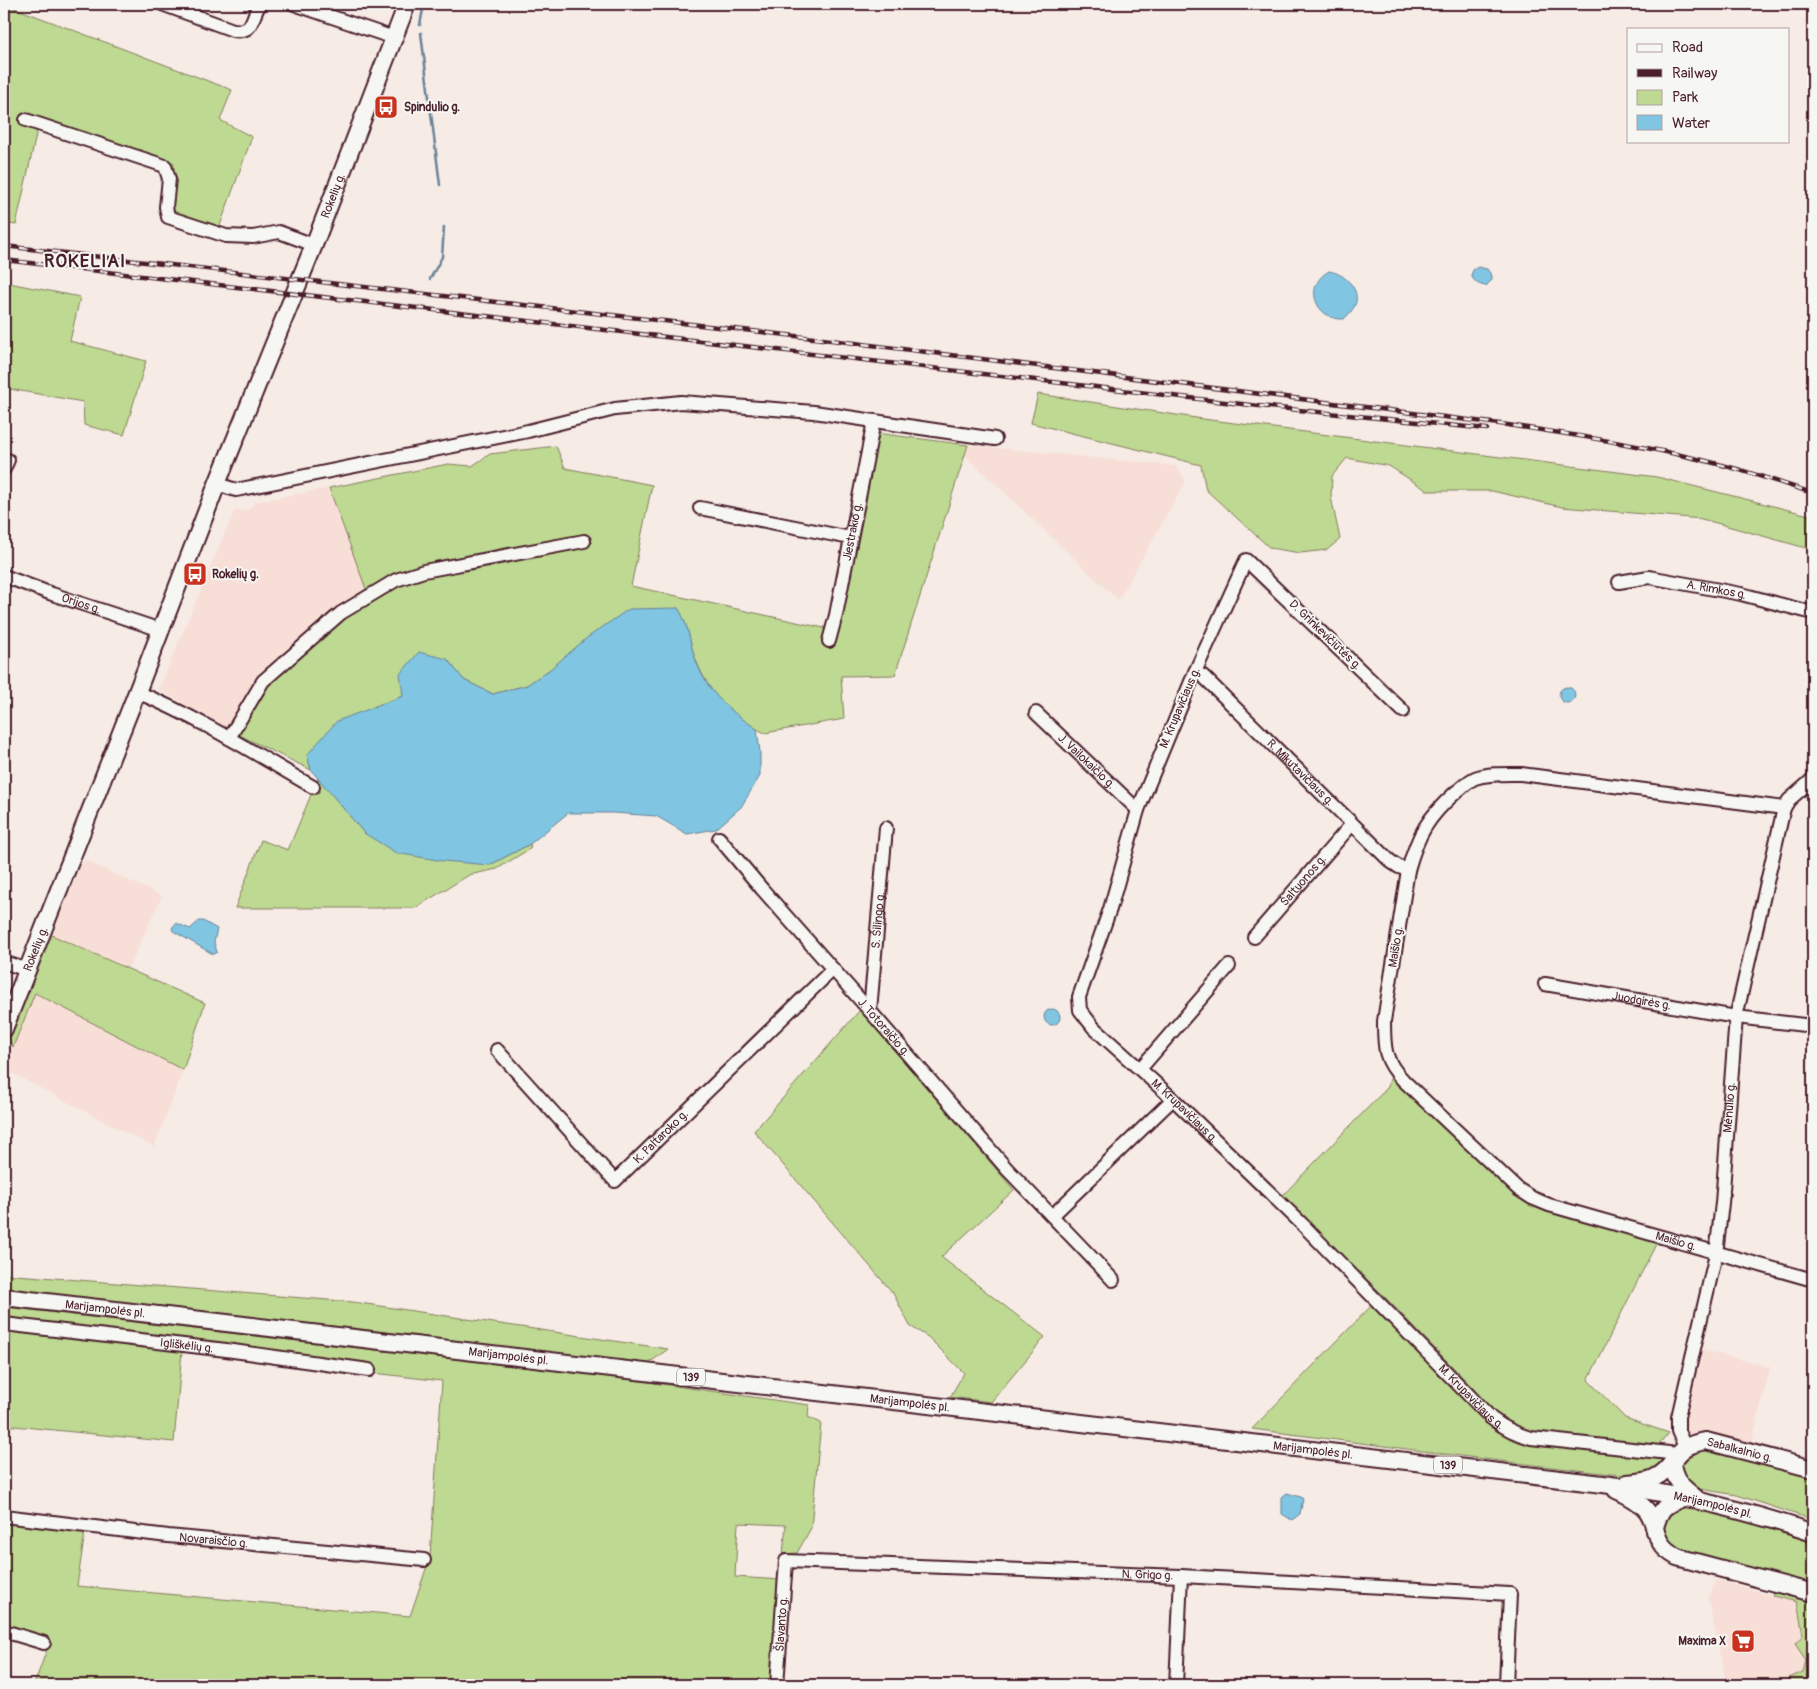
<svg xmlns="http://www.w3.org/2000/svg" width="1817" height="1689" viewBox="0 0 1817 1689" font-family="Pangolin,sans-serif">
<rect width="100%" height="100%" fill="#f6ebe5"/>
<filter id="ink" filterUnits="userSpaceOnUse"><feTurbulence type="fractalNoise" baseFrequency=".02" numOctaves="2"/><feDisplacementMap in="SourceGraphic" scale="10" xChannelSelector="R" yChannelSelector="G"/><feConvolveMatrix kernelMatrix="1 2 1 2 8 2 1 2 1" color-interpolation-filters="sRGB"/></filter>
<g filter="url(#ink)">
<!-- built -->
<path fill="#f7ded6" d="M968 445 1175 466 1186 481 1118 600 965 455Z
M329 488 366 589 329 613 259 677 227 729 159 689 234 512 248 510 255 502Z
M84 860 162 896 128 969 47 933Z
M35 993 183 1070 154 1147 4 1069Z
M1699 1349 1770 1367 1751 1446 1694 1439 1688 1435 1683 1423Z
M1717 1580 1797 1602 1806 1660 1803 1673 1789 1678V1685H1727L1708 1598Z"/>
<!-- green -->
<path fill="#bed991" stroke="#847c5e" d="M4 4 232 90 220 120 252 137 218 231 171 214 174 163 40 117 16 225 4 223Z
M4 282 80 297 70 341 146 361 124 435 84 425 83 402 4 388Z
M1038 394 1203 419 1657 477 1813 516V550L1702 519 1562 507 1492 491H1428L1389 466 1347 458 1332 476 1331 497 1340 539 1327 550 1300 553 1270 548 1206 490 1201 465 1031 423Z
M876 433 968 445 895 675 841 676 844 719 765 733C729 716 708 693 694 655 688 637 689 626 678 608L663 610 549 670 527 685 493 694 464 680 447 659 403 696 375 706 307 755 311 770 227 729 259 677 329 613 366 589 329 488 448 464 472 466 490 454 556 446 565 468 652 485 631 586 838 631Z
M318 778 364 833 490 865 530 844 531 848 497 869 469 875 415 908H235L261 840 288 850Z
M47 933 205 1003 183 1070 35 993 13 1047 10 1042 9 1036Z
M860 1010 1014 1190 941 1257 1045 1337 991 1402 950 1397 964 1373 928 1337 910 1326 893 1293 754 1131Z
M1391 1075 1521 1198 1657 1242 1588 1380 1625 1418 1669 1433 1660 1444 1653 1446 1532 1432 1511 1425 1497 1416 1474 1389 1382 1294 1281 1197 1388 1087Z
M4 1274 353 1302 668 1349 648 1364 352 1328 188 1312 4 1289Z
M1371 1306 1493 1428 1511 1439 1534 1445 1657 1457 1663 1462 1662 1466 1637 1477 1500 1461 1252 1429Z
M4 1307 619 1378 809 1405 808 1417 821 1423 811 1528 797 1553 783 1554 786 1525 738 1523 735 1577 781 1580 773 1685H34L50 1641 4 1628V1521L85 1532 77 1586 410 1616 430 1557 442 1381 262 1360 261 1348 4 1320Z
M4 1329 182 1351 174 1442 4 1425Z
M1706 1448 1805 1475C1817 1482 1813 1506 1813 1520L1737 1495 1693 1488 1679 1471C1682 1455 1692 1452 1706 1448Z
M1686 1506 1755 1523 1813 1540V1586L1778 1575 1685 1552C1670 1546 1665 1538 1662 1523L1671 1507Z
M1774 1590 1813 1599V1683L1805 1685H1789V1678L1803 1672 1806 1660 1795 1644 1803 1635 1797 1602 1773 1596 1772 1592Z"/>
<!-- water -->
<path fill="#80c5e1" stroke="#6a8398" d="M1478 267 1487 269 1492 276V280L1486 286C1478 285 1474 282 1471 275L1473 270Z
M1329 271C1343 273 1359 287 1356 302 1354 309 1349 314 1344 319 1318 321 1301 287 1329 271Z
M678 608C687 622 689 636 693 652 704 690 726 708 757 729L760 752V776L741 807 716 829 687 834 656 816 613 813H568L530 844 490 865 443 861 396 853 364 833 311 770 307 755 337 721 403 696 400 674 419 652 447 659 464 680 493 694 527 685 549 670 588 637 629 609Z
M1559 695a8 8 0 1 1 16 0a8 8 0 1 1-16 0Z
M199 921H203L217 929 214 942 217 952 215 954 211 953 173 931 172 928 176 923 190 929Z
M1044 1017a8 8 0 1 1 16 0a8 8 0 1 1-16 0Z
M1287 1493 1301 1497 1303 1499 1300 1514 1292 1520 1282 1514V1497Z"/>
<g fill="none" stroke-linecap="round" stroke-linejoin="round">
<!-- stream -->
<path stroke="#6a8398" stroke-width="2.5" d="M420 25 424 4
M421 33 440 185
M430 279 442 257 444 227"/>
<!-- minor casing -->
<g stroke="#4a1f2b" stroke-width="16">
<g id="minor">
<path d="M162 4 233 30C255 33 250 19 260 4"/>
<path d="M294 4 394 38"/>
<path d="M26 120 165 166 169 179 166 207 168 217 226 236 253 237 279 232 314 245"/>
<path d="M4 469 8 460"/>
<path d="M217 484 236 490 528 431 615 409 681 402 814 412 995 439"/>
<path d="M700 508 850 538"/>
<path id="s1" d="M4 576 52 594 161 630"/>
<path id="s2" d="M1619 582 1649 577 1741 594 1813 613"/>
<path id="s3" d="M829 641 836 615 874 421"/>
<path id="s4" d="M1195 672 1203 676 1390 861 1399 867 1408 870"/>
<path d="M137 692C199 718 256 754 313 787"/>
<path id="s5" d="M1403 711 1246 560 1195 672 1138 810 1110 909 1079 997 1080 1010 1094 1028 1173 1099 1302 1224 1491 1418C1504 1428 1515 1434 1531 1438L1678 1454"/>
<path id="s6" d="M1036 713 1138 810"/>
<path d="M229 738 263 681 341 613 396 580 424 571 584 541"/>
<path id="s7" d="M1784 808 1521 774C1506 774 1489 773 1475 778 1468 781 1462 788 1456 792 1428 817 1418 834 1408 870L1384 1021C1384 1048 1384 1061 1404 1081L1518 1189 1532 1198 1549 1205 1813 1280"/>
<path id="s8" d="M719 838 762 889 870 1011 1007 1169 1113 1280"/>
<path id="s9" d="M1254 937 1352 824"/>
<path d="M4 962 27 970"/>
<path id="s10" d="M1545 984 1736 1017 1813 1026"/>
<path id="s11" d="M870 1011 886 828"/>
<path id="s12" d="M497 1050 615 1181 833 969"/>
<path d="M1140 1069 1229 966"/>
<path d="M1053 1215 1173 1099"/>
<path id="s13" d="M4 1324 226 1350 369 1370"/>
<path id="s14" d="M1685 1447 1678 1431V1417L1716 1254 1722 1203 1736 1017 1784 808 1789 800 1813 779"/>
<path id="s15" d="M4 1516 168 1536 424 1560"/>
<path d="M4 1631 44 1643"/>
<path id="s16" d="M777 1685 786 1561 1181 1576 1510 1594 1506 1685"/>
<path d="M1176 1685 1181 1576"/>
</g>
</g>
<!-- major casing -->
<g stroke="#4a1f2b" stroke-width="20">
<g id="major">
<path id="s17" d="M4 1029 137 692 217 484 314 245 407 4"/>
<path id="s18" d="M4 1297 1603 1484C1674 1493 1745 1510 1813 1533"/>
<path d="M1672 1463C1674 1481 1683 1488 1696 1498"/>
<path id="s19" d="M1627 1483C1636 1482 1646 1482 1654 1478 1679 1466 1671 1446 1706 1441L1813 1469"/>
<path d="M1616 1490C1627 1495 1641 1502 1648 1512 1660 1532 1652 1543 1677 1557L1813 1593"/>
<path d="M1654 1531C1660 1508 1663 1505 1686 1497"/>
</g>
</g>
<!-- minor -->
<use href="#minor" stroke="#f6f6f2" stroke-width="12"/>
<!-- major -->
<use href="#major" stroke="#f6f6f2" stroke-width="16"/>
<!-- rail casing -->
<g stroke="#4a1f2b" stroke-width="4.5">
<path id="rail" d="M4 246 831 340 1508 425C1581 436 1654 447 1726 466 1755 474 1784 484 1813 493
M4 260 1259 406 1487 429"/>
</g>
<!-- rail -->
<use href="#rail" stroke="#f6f6f2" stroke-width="2.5" stroke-dasharray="8" stroke-linecap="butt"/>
</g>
</g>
<!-- icons -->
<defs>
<g id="bus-square" transform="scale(1.25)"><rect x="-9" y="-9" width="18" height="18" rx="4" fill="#c8321e" stroke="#f6f6f2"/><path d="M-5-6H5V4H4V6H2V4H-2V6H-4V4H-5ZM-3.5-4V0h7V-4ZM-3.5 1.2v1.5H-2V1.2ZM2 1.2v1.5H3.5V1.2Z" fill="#fff"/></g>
<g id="supermarket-square" transform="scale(1.25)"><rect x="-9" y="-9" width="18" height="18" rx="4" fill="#c8321e" stroke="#f6f6f2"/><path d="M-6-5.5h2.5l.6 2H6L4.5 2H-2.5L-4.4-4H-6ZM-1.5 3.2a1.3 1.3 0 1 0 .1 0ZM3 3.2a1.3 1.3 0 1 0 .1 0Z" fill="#fff"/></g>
</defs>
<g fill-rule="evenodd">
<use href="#bus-square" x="386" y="107"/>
<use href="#bus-square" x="195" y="574"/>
<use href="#supermarket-square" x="1743" y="1641"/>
</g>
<g text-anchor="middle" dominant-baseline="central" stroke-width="4" stroke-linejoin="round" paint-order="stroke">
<!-- shield labels -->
<g fill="#f6f6f2" stroke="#7e6067" stroke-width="1">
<rect x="677" y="1368.5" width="28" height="17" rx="4"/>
<rect x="1434" y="1456.5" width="28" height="17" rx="4"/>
</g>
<g font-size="11" font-weight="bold" fill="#4a1f2b">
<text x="691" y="1377">139</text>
<text x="1448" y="1465">139</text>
</g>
<!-- poi labels -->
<g font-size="12" font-weight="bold" fill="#4a1f2b" stroke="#f6f6f2" text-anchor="start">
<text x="404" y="107">Spindulio g.</text>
<text x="212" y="574">Rokelių g.</text>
<text x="1726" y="1641" text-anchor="end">Maxima X</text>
</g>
<!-- street labels -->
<g font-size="12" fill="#4a1f2b" stroke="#f6f6f2">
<text stroke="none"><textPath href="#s17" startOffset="896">Rokelių g.</textPath></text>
<text stroke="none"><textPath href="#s3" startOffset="112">Jiestrakio g.</textPath></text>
<text stroke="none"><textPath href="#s2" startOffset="99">A. Rimkos g.</textPath></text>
<text stroke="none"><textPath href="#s1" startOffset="82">Orijos g.</textPath></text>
<text transform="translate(1325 635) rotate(44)">D. Grinkevičiūtės g.</text>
<text transform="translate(1180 708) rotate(-67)">M. Krupavičiaus g.</text>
<text stroke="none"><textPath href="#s6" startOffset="70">J. Vailokaičio g.</textPath></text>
<text stroke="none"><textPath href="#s4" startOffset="146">R. Mikutavičiaus g.</textPath></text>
<text stroke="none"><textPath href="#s9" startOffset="75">Šaltuonos g.</textPath></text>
<text stroke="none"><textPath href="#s11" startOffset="91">S. Šilingo g.</textPath></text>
<text transform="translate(1396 947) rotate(-81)">Maišio g.</text>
<text stroke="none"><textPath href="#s17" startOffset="86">Rokelių g.</textPath></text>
<text stroke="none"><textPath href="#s10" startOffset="98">Juodgirės g.</textPath></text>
<text stroke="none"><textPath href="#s8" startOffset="251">J. Totoraičio g.</textPath></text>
<text stroke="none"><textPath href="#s14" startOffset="346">Mėnulio g.</textPath></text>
<text stroke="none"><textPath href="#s5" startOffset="845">M. Krupavičiaus g.</textPath></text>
<text stroke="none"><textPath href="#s12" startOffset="240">K. Paltaroko g.</textPath></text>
<text stroke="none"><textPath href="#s7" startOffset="971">Maišio g.</textPath></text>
<text stroke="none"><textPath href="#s18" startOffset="102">Marijampolės pl.</textPath></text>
<text stroke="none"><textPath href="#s13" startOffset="184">Igliškėlių g.</textPath></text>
<text stroke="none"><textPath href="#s18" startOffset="508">Marijampolės pl.</textPath></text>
<text stroke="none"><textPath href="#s5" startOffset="1250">M. Krupavičiaus g.</textPath></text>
<text stroke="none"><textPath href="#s18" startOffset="912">Marijampolės pl.</textPath></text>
<text stroke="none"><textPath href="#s18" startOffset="1318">Marijampolės pl.</textPath></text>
<text stroke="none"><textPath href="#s19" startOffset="128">Sabalkalnio g.</textPath></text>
<text stroke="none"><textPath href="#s18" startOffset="1722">Marijampolės pl.</textPath></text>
<text stroke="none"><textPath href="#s15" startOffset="211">Novaraisčio g.</textPath></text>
<text stroke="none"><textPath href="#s16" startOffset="486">N. Grigo g.</textPath></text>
<text stroke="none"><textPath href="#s16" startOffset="61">Šlavanto g.</textPath></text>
</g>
<!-- district labels -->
<g font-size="18" font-weight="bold" letter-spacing="1" fill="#4a1f2b" stroke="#f6f6f2">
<text x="85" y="261">ROKELIAI</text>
</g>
</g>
<!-- margin -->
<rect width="1817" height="1689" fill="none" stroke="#f6f6f2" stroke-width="20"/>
<rect x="10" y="10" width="1797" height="1669" fill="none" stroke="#4a1f2b" stroke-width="2" filter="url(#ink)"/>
<!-- legend -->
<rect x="1627" y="28" width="162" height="115" fill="#f6f6f2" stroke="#b1a0a2"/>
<rect x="1637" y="44" width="25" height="8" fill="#f6f6f2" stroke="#b1a0a2"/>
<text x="1672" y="52" font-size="15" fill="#4a1f2b">Road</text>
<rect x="1637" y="69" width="25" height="8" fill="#4a1f2b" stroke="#b1a0a2"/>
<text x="1672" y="78" font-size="15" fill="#4a1f2b">Railway</text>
<rect x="1637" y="90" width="25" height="15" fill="#bed991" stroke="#b1a0a2"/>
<text x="1672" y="102" font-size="15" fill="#4a1f2b">Park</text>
<rect x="1637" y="115" width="25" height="15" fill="#80c5e1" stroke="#b1a0a2"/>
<text x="1672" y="128" font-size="15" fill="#4a1f2b">Water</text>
</svg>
